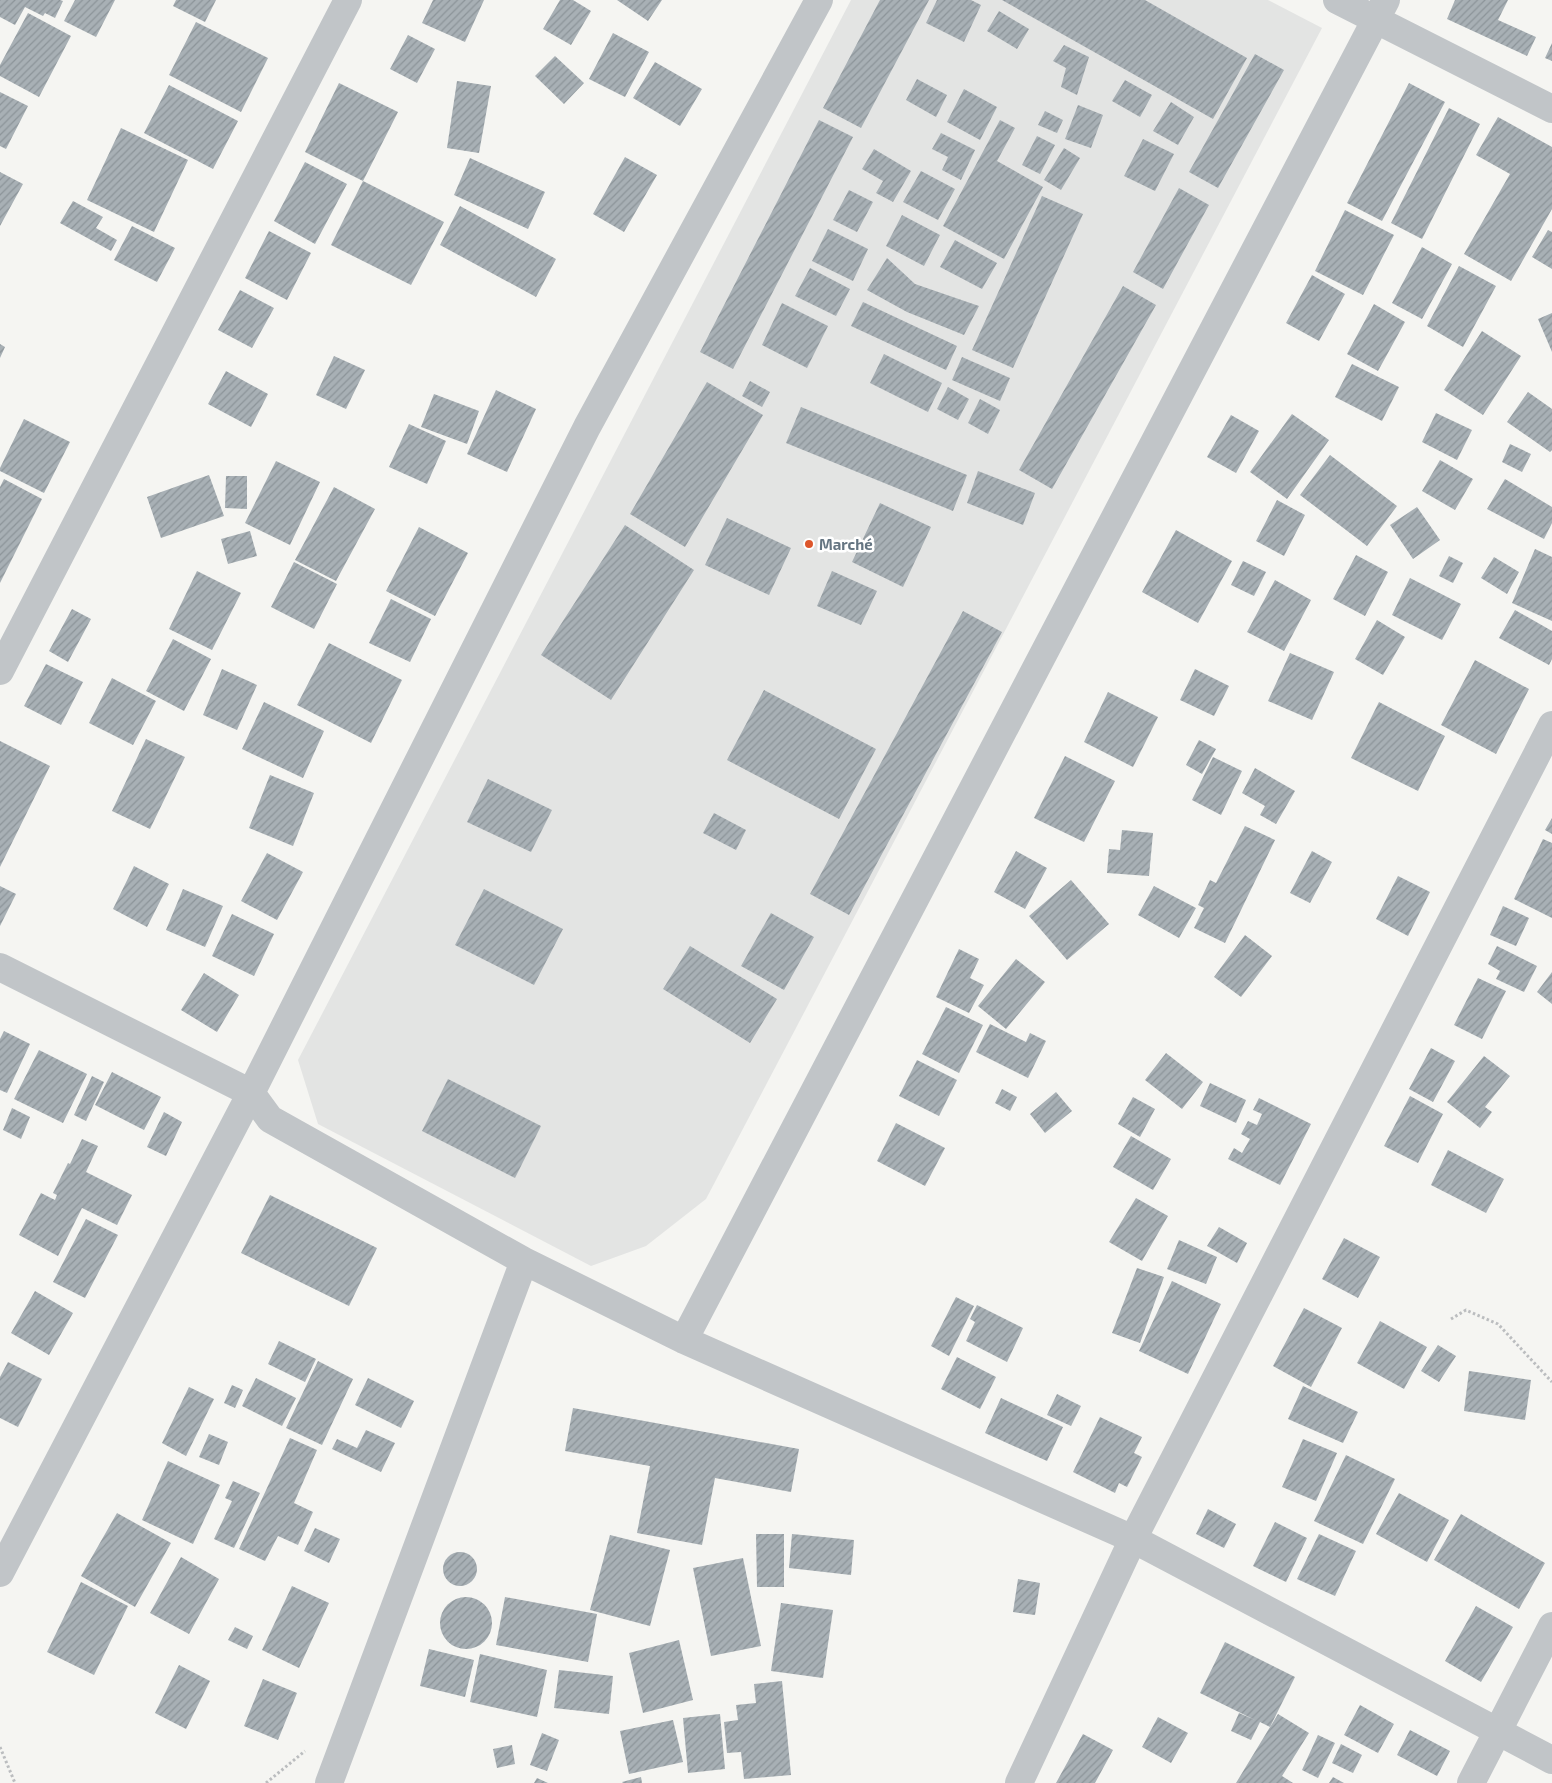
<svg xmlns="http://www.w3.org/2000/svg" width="1552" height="1783" viewBox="0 0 1552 1783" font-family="'Exo 2',sans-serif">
<defs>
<pattern id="building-hatch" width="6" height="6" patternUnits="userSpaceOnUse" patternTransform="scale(1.25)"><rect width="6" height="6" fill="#a8b0b5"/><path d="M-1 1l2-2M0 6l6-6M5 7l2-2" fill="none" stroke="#8c9499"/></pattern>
</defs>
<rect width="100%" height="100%" fill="#f5f5f2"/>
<!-- built -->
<path fill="#e3e4e3" d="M851 0H1268L1322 28 706 1199 646 1246 591 1266 318 1124 298 1060Z"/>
<!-- building -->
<path fill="url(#building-hatch)" d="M0 0H60L63 1 55 18 45 13 43 16 25 7 15 25 0 17Z
M75 0H115L96 37 64 21Z
M176 0H216L205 22 173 6Z
M433 0H484L465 42 422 23Z
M560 0H573L591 11 571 45 543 29Z
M617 0H662L648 21Z
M880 0H929L861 128 823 108Z
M937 0H971L981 5 964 42 926 23Z
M1002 0H1145L1247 58 1213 119Z
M1455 0H1508L1498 20 1536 37 1527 56 1447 19Z
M999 11 1029 29 1017 49 987 31Z
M28 13 71 36 39 97 0 76V65Z
M196 22 268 58 241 112 169 75Z
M613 33 649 52 625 97 589 79Z
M408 35 435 49 417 83 390 69Z
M1552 43V61L1545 58Z
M1064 45 1089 57 1077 95 1061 87 1066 68 1053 61Z
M1255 54 1284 70 1218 188 1189 172Z
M555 56 584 83 564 104 535 76Z
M655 62 702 89 680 126 633 98Z
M917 79 947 95 936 117 906 100Z
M1125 80 1152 95 1140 117 1112 101Z
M457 81 491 86 479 153 447 148Z
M339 83 398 112 363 181 305 152Z
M1409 83 1445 102 1382 221 1347 203Z
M169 85 238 121 213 169 144 133Z
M964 89 997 107 980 140 947 122Z
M0 92 28 106 6 149 0 146Z
M1171 102 1194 117 1178 145 1153 131Z
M1078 105 1103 115 1091 148 1065 139Z
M1449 108 1480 124 1422 239 1391 223Z
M1045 111 1063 120 1057 133 1038 125Z
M1498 117 1552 147V209L1511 281 1464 254 1510 174 1476 155Z
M819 120 853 137 733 369 700 352Z
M1000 120 1015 128 997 161 1043 187 1004 259 943 226Z
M121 128 188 160 154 232 87 200Z
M941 133 975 150 961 180 942 170 948 157 932 149Z
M1037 136 1055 145 1040 174 1022 165Z
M1143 139 1174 154 1155 191 1124 176Z
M1064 148 1080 158 1061 190 1044 180Z
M874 149 911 171 893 202 876 193 883 181 862 169Z
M625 157 657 175 624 232 593 214Z
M470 158 545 192 528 229 454 195Z
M305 162 347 184 315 244 274 221Z
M921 171 955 189 938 220 903 202Z
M0 172 23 184 0 226Z
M363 181 444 222 411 285 331 245Z
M1179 188 1209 205 1163 289 1133 272Z
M849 190 873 202 857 232 833 220Z
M1042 196 1083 214 1013 368 972 350Z
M73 201 103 217 96 228 117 240 111 251 60 223Z
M460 206 556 259 536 297 440 245Z
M1345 210 1394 235 1363 295 1315 271Z
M902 215 940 235 924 266 886 246Z
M132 226 175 248 157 282 114 260Z
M828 229 868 249 853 281 812 261Z
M1548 230 1552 232V269L1532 257Z
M269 231 311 253 287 300 245 278Z
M955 240 997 263 982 289 940 267Z
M1422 247 1452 264 1422 319 1392 303Z
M887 258 915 284 979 306 964 335 907 312 867 290Z
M1459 266 1496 286 1463 347 1427 326Z
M810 268 850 289 836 316 795 296Z
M1312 275 1345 294 1319 341 1286 323Z
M1123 286 1156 305 1052 489 1019 470Z
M240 290 274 308 252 348 218 330Z
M863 302 957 346 946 370 851 326Z
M782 303 828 326 807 368 762 345Z
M1374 304 1405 322 1378 371 1347 354Z
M1552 313V352L1538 319Z
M1482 331 1521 356 1483 415 1444 390Z
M0 344 5 347 0 358Z
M884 354 942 383 928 412 870 383Z
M334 356 365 370 346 409 316 395Z
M962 357 1010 378 1000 401 952 380Z
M1352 364 1399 387 1382 421 1335 397Z
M226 371 268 394 251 427 208 404Z
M750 381 770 392 762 407 742 396Z
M707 382 763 415 685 547 630 514Z
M948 387 969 399 958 420 937 409Z
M496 390 536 409 507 472 467 454Z
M1528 392 1552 409V450L1550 452 1507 422Z
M434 394 479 411 467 444 421 427Z
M980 399 1000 410 988 434 968 423Z
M801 407 967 475 953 511 786 443Z
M1436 413 1472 430 1457 460 1422 442Z
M1292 414 1329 440 1287 499 1250 472Z
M1231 415 1259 431 1236 473 1207 457Z
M24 419 70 442 44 493 0 471V468Z
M409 424 446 441 427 484 389 467Z
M1510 444 1531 454 1522 472 1502 462Z
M1330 455 1397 506 1367 546 1300 495Z
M1440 460 1473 479 1455 510 1422 491Z
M276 461 320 482 290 545 245 523Z
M978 471 1035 493 1023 525 967 503Z
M209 475 224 516 161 538 147 497Z
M226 476H247V509L225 508Z
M4 479 42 499 0 583V487Z
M1505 479 1552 507V523L1544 539 1487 509Z
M334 487 375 509 336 581 295 560Z
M1277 500 1305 515 1284 556 1256 541Z
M880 503 931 527 903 587 852 562Z
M1417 507 1440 540 1413 559 1390 525Z
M727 518 791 548 769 595 705 565Z
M625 525 694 570 611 700 541 655Z
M419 527 468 553 435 616 386 591Z
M1176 530 1232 561 1198 623 1142 592Z
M250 531 257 556 228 564 221 539Z
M1535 549 1552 557V621L1512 603Z
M1356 555 1388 572 1365 616 1333 599Z
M1449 556 1463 563 1453 583 1439 576Z
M1494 557 1519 572 1507 594 1481 578Z
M1243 561 1266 572 1254 596 1231 585Z
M294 562 337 584 314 629 271 607Z
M197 571 241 593 212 650 169 629Z
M832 571 877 591 861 625 817 606Z
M1410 578 1461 604 1442 640 1392 615Z
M1275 580 1311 600 1284 651 1247 632Z
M391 599 431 619 410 662 369 643Z
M72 609 91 619 68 662 49 651Z
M1515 610 1552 631V659L1549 665 1499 638Z
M963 611 1002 632 849 915 810 894Z
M1377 620 1405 637 1383 675 1355 659Z
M173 639 211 659 184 711 146 691Z
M329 643 402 680 371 743 297 705Z
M1290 653 1334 672 1312 720 1268 701Z
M1475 660 1529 689 1496 754 1441 725Z
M46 664 83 682 61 725 24 706Z
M222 669 257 685 237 730 203 715Z
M1195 669 1229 686 1214 716 1180 700Z
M112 678 156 701 133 745 89 723Z
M764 690 876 749 839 819 727 760Z
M1108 692 1158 717 1133 767 1084 742Z
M264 702 324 731 303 778 242 749Z
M1379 702 1445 736 1418 791 1351 758Z
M146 739 185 757 150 829 112 811Z
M1199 740 1216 749 1202 774 1186 765Z
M0 741 50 766 0 867Z
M1065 756 1115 781 1084 842 1034 818Z
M1213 757 1242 771 1221 815 1192 800Z
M1255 768 1295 791 1276 824 1260 815 1265 806 1242 793Z
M270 775 314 793 293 846 249 828Z
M488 779 552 810 531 852 467 822Z
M714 813 746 830 736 850 703 833Z
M1552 818V834L1545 830Z
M1245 826 1275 840 1225 943 1194 928 1204 908 1198 905 1210 880 1216 883Z
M1122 830 1153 833 1149 876 1107 873 1109 849 1120 850Z
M1543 839 1552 843V918L1514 899Z
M1016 851 1047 868 1025 909 994 892Z
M1312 851 1332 862 1310 903 1290 893Z
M267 853 303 872 277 920 241 901Z
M134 866 169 884 147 927 113 909Z
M1398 876 1430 892 1408 936 1376 919Z
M1071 880 1109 924 1067 960 1029 916Z
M0 886 16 894 0 926Z
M1154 886 1196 908 1179 938 1138 915Z
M183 889 223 906 205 947 166 930Z
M484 889 563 929 534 985 455 945Z
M1503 906 1529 918 1516 946 1490 935Z
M771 913 814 937 784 990 741 966Z
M232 914 274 934 254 976 212 956Z
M1245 935 1272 956 1241 997 1214 977Z
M690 946 777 999 750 1043 663 989Z
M1497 946 1537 966 1524 992 1496 979 1500 971 1488 964Z
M959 949 979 959 970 978 984 985 969 1013 936 997Z
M1016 959 1045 982 1006 1029 978 1006Z
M1552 972V1004L1537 992Z
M204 973 239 995 217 1032 181 1010Z
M1478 978 1506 991 1482 1039 1454 1025Z
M946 1007 983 1025 959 1073 922 1054Z
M990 1024 1026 1042 1030 1033 1046 1041 1028 1078 976 1052Z
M4 1031 30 1044 7 1093 0 1090V1039Z
M1431 1048 1455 1061 1433 1102 1409 1089Z
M39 1050 87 1074 63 1123 14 1099Z
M1166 1053 1203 1082 1182 1109 1145 1080Z
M1484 1056 1510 1076 1485 1107 1492 1112 1480 1128 1447 1102Z
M917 1060 957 1080 939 1116 899 1096Z
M112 1072 161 1097 144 1130 95 1105Z
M92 1076 104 1082 86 1121 74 1115Z
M448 1079 541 1126 515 1178 422 1131Z
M1210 1083 1246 1100 1236 1123 1200 1106Z
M1002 1089 1017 1097 1010 1111 995 1103Z
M1056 1092 1072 1111 1045 1133 1030 1114Z
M1410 1096 1443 1114 1418 1163 1384 1146Z
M1133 1097 1155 1109 1140 1137 1118 1124Z
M1259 1098 1311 1124 1280 1185 1228 1159 1234 1148 1242 1153 1250 1139 1241 1134 1248 1121 1257 1125 1262 1114 1253 1110Z
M12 1108 30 1117 21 1139 3 1130Z
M164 1112 182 1122 166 1156 147 1147Z
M896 1123 945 1148 925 1186 877 1161Z
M1131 1136 1171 1159 1153 1190 1113 1167Z
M82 1139 98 1146 86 1172 132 1195 117 1225 82 1208 58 1256 19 1235 41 1193 55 1200 57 1195 53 1193 68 1163 70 1164Z
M1448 1150 1504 1179 1486 1213 1431 1185Z
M270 1195 377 1248 349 1306 241 1253Z
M1136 1198 1168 1216 1142 1261 1109 1242Z
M86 1219 118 1235 85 1298 53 1282Z
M1219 1227 1247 1243 1237 1263 1207 1246Z
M1344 1238 1380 1257 1358 1298 1322 1279Z
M1179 1240 1217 1257 1206 1284 1167 1269Z
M1137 1268 1164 1277 1140 1343 1112 1333Z
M1172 1281 1221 1304 1188 1374 1139 1351Z
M35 1291 73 1313 49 1355 11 1333Z
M956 1297 974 1306 949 1356 931 1346Z
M977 1305 1023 1328 1007 1362 966 1341 975 1322 970 1319Z
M1304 1308 1342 1328 1311 1387 1273 1366Z
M1380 1321 1427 1347 1404 1389 1357 1363Z
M279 1341 316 1359 305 1382 268 1364Z
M1438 1345 1456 1356 1439 1382 1421 1371Z
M957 1357 996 1377 980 1409 941 1389Z
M318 1361 353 1379 322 1445 286 1428Z
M8 1362 42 1379 18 1427 0 1418V1377Z
M1469 1371 1531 1380 1525 1420 1464 1411Z
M256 1378 296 1398 282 1426 242 1406Z
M368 1378 414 1401 401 1428 355 1405Z
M232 1385 243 1390 235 1408 224 1403Z
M1303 1386 1358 1412 1343 1443 1288 1419Z
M189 1387 214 1399 186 1456 162 1443Z
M1057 1394 1081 1406 1071 1426 1047 1415Z
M1001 1398 1063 1427 1047 1461 985 1433Z
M573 1408 799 1449 791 1492 715 1478 702 1545 637 1533 650 1466 565 1451Z
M1100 1417 1142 1437 1134 1453 1142 1457 1127 1487 1119 1483 1115 1493 1073 1472Z
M366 1430 395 1443 381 1472 332 1449 337 1439 357 1448Z
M209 1434 228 1442 219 1465 199 1457Z
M290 1438 317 1450 294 1503 313 1512 298 1545 278 1536 265 1561 239 1549Z
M1303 1439 1337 1453 1316 1501 1282 1487Z
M1346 1455 1395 1479 1363 1544 1314 1521Z
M168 1461 220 1485 193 1544 142 1520Z
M233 1481 260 1493 234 1548 214 1539 232 1501 225 1498Z
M1399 1493 1449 1520 1427 1562 1376 1534Z
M1208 1509 1236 1524 1224 1548 1196 1534Z
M117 1513 171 1543 135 1607 81 1576Z
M1461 1514 1545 1563 1519 1609 1434 1560Z
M1275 1522 1307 1538 1286 1582 1253 1566Z
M315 1528 340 1539 329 1563 304 1551Z
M756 1534H784V1587H757Z
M792 1534 854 1540 851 1575 789 1568Z
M1319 1534 1356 1551 1335 1596 1297 1579Z
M610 1535 670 1550 650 1626 590 1610Z
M443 1569a17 17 0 1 1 34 0a17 17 0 1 1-34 0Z
M181 1557 219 1579 189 1634 150 1613Z
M743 1558 761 1646 711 1656 693 1568Z
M1018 1579 1040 1583 1035 1615 1013 1612Z
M81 1582 128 1606 94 1675 47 1652Z
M292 1586 329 1603 299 1668 262 1650Z
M505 1597 597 1614 588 1662 496 1645Z
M440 1623a26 26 0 1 1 52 0a26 26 0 1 1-52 0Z
M781 1603 833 1610 823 1678 771 1671Z
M1476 1606 1513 1627 1481 1682 1445 1661Z
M235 1627 253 1636 247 1649 228 1640Z
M679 1640 693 1700 643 1713 629 1653Z
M1225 1642 1295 1677 1270 1727 1260 1722 1251 1740 1231 1731 1239 1713 1255 1720 1200 1693Z
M429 1649 474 1660 465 1697 420 1686Z
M480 1654 547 1670 537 1717 470 1702Z
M179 1665 210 1681 186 1729 155 1713Z
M559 1670 613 1676 609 1714 554 1708Z
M263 1679 297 1693 278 1740 244 1726Z
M782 1681 791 1775 744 1779 741 1752 727 1753 724 1722 738 1720 736 1705 756 1703 754 1684Z
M1360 1705 1394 1724 1378 1753 1344 1735Z
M720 1714 725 1769 688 1773 683 1718Z
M1278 1714 1309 1733 1282 1776 1293 1783H1236Z
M1158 1717 1188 1733 1171 1763 1142 1747Z
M673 1720 683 1762 629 1774 620 1731Z
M1410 1730 1450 1751 1437 1776 1397 1755Z
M542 1733 559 1740 547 1771 530 1765Z
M1083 1734 1113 1750 1095 1783H1056Z
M1318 1735 1335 1743 1318 1778 1302 1770Z
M1341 1744 1362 1755 1353 1773 1332 1763Z
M512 1745 515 1764 497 1768 493 1749Z
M641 1777 642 1783H623L622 1782Z
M1333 1777 1344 1783H1329Z
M537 1778 548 1783H534Z"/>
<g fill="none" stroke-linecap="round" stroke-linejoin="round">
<!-- path -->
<path stroke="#bbbdbf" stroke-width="3" stroke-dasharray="2.5 2.5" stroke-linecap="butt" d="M1451 1319 1466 1310 1498 1324 1552 1382
M0 1747 15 1783
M266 1783 305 1751"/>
<!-- minor -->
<path stroke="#c1c5c8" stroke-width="28" d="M1337 0 1552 109
M0 671 348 0
M0 967 251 1093 270 1119 524 1261 684 1340 1133 1539 1552 1760
M684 1340 1386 0
M0 1573 251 1093 587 427 819 0
M329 1783 524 1261
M1019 1783 1133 1539 1552 725
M1471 1783 1552 1626"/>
</g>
<!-- markers -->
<circle fill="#dd562b" stroke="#fff" stroke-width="2" cx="809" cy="544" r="5"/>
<g text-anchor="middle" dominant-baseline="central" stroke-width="5" stroke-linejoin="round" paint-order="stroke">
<!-- poi labels -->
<g font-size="15" font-weight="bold" fill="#657582" stroke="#fff" text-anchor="start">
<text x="819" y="544">Marché</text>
</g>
</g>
</svg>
